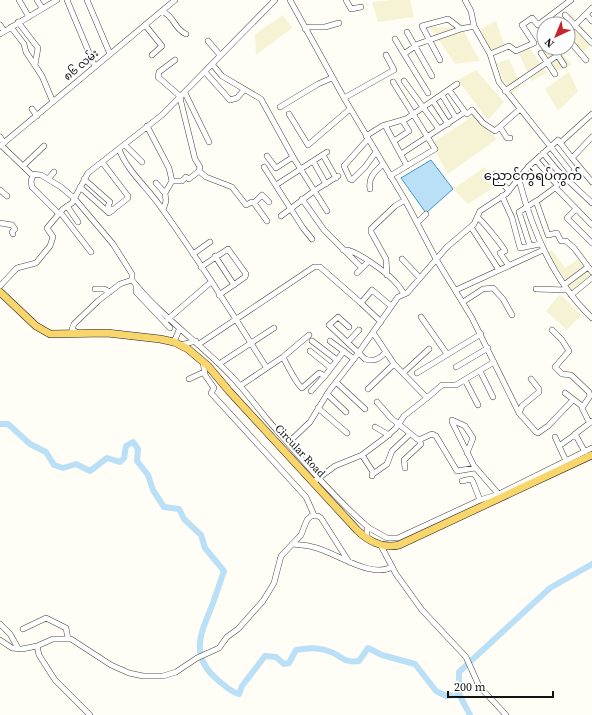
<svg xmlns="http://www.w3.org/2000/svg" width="592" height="715" viewBox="0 0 592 715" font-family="'Source Serif 4','Noto Sans Myanmar',serif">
<rect width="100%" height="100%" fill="#fffdf5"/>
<!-- farmland -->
<path fill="#f6f3d4" d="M392 0H410L414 17 378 22 372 2Z
M572 14 592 39V44L579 56 568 45V24H562Z
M283 15 292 28 256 55 255 34Z
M496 21 505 47 492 52 480 29Z
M430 27 462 28 480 61 455 64Z
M539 33 544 35V48H558L572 65 556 72 539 46Z
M526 43 547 73 531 81 518 51Z
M509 59 521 86 510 96 497 63Z
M476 70 504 102 488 120 458 80Z
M569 72 578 91 558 111 545 89Z
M473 116 497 139 448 174 431 144Z
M485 167 496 186 468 204 453 189Z
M552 250 565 268 578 259 590 277 572 291 547 253Z
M560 294 581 315 567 330 546 311Z"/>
<!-- water -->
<path fill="#b9e0f7" stroke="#3f96cf" d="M431 160 453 189 426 213 401 178Z"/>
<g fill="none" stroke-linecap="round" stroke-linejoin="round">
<!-- river -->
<path stroke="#b9e0f7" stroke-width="6" d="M0 424H8L30 444 46 452 54 465 63 468 76 464 90 471 107 458 120 462 124 458 126 446 133 442 138 449 137 461 148 475 153 490 164 507 179 509 184 519 201 535 205 548 224 571C220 582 217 592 213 603 201 633 188 656 219 681 225 686 231 692 239 694L242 686 265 656 276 657 284 664 289 663 296 650C309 648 319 647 331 652 344 657 342 663 359 661L368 648 382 655 415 664 436 691 446 696 459 694
M470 715 459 694V672L550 588 592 564"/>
<!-- minor casing -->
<g stroke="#444" stroke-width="6">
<path id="minor" d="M19 0 29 17
M37 0 42 8
M67 0 95 67
M87 0 110 54
M290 0 344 98 405 200 436 259 472 318 519 413 536 432 538 433 548 426 573 400
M346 0 351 9 361 7
M465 0 471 11 474 26 490 54 499 82 569 170
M162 11C175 17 174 29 186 34
M586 14 592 21
M565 15 592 43
M548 19 553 24
M18 22 38 48 35 65
M0 25 4 31
M145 25 162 46 152 55
M11 27 24 44 26 52 42 76 53 102
M305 29 309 27H325L339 23
M407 32 432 76
M568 32 592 8
M0 34 57 0
M395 39 404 54
M568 39 586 60
M208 41 220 55
M553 48 564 65
M541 53 555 74
M490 54 509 46 516 51 534 43 522 25 532 18 538 25 571 0
M175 60 159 72 158 77 181 97
M440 60 422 26 448 19 461 29 474 26
M212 64 222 76 261 99 293 157 327 211
M205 72 230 100 237 98 244 90
M404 81 439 129
M449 90 465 112
M505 91 558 55
M185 93 209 142
M428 93 404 54 418 44 461 29
M442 95 456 118
M344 98 394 70 386 55
M433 101 448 124
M280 107 318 84 332 78
M32 109 37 116
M289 114 308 145 350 109
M385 125 407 166
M147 126 169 168 172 181
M500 127 507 138H510
M366 136 382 126 406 119 457 84
M0 137 4 143
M592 137 572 158 592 182
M368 139 344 166 350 179 352 180 365 167 376 152
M394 141 409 131 402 120
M560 143 592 114
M1 145 31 174 41 175 61 187 75 199 113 244 132 274V280
M125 145 142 162
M0 146 175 0
M119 149C127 171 147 187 160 206 198 258 232 313 266 367
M543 153 557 170 592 203
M401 154 465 112 467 114 472 110 483 123 495 131 520 109
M323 155 336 178
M267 156 276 168 293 157
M536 160 557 185 556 188 592 225
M313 161 326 184
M23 166 44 146
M264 167 303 228 312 239
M199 171 206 177 232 187 246 205 252 202 254 203 262 195 269 202
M495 174 509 191
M33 175 31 181 32 187 59 214
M390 176 435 149 393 82
M48 179 54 172
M84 179 110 202 108 206 112 211
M519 180C532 230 554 282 592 318
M156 183 165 193
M276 185 327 152
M80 187 109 213 128 198V196L102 162
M370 189C368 177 375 172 383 164
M0 190 7 196
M502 196 512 218 520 248 540 244
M302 199 324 230 362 268
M537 201 556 187
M254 203 267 221
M67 206 78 222
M576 209 567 218 592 243
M163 210 166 201 165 193 172 181H182L186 177 189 179 199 171 200 167 195 159 180 98
M60 212 91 252
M281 216 314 191 338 176
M477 217C483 221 504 248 505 251L500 253 509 266
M418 222 426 214
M0 223 12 225 15 229 12 232 13 234
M471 227 499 270
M530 246 519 212 536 201 548 235 557 233 561 241H566L574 248 592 272
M343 250C353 247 390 275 397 284 400 287 402 291 404 294
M193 254 210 242
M215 256 234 285
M402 259 420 278
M201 267 228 249 246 274 245 277 219 295
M357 273 368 262
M387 275 386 259 371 232V229L395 206 405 200
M136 285V292L170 328
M564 285 588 267
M0 286 17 268 36 263 50 246 53 237 47 228 63 209 72 203 88 173 162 115 275 0
M95 289H104L110 292
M536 289 567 290
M456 290 543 250
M571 295 592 278
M463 302 483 289 493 288 503 299 512 315
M421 317 447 354
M168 319 211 282
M381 322 361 303 372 290 391 306
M349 327 338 317 329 325 365 359C375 362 379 359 386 352
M552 330 562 340 569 351 555 367 562 374 571 375 589 392 590 396 582 408 588 420 592 422
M78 333 72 329 74 324 98 301 120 284 132 280C162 318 202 344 234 379 246 392 256 406 267 419 300 457 331 495 369 528
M374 334 394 364 427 398 442 385H456L494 362
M312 341 337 360
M330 341 354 359 398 297 407 293 447 247 474 224 480 211 506 194 529 166 558 140 572 158
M174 342 179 330
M348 342 359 330
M199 344 314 267H320L361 303
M181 345 196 341
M310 351 331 368
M283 357C286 363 298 386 302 388L319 373 325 376 344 351
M203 362 205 375 214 388 211 393 306 497 314 515
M219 364 274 328
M456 367 488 348
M480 371 493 397
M403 373 429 349
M417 373 481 334
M189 379 204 372
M465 380 478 405
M336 382 365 409
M240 386 283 357 309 335
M368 389 394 364
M311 391 325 376
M565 393 582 406
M327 394 346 412
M377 402 391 418 417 439H421L432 434 436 436 457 471 475 468
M318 408 347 433
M519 413 522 406 539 392V389L531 379
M375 427 389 435
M555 437 566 461
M288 443 310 422 329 391 354 359
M559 446 576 434
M585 452 575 434 591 422
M467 453 473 438 465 426 452 420V422L474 466 501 497
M362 455 373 472 372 476
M405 468 404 460 421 444 419 440
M373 474 387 464 392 451 410 434
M316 480 335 466 362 455 386 437 396 428 404 416 427 398
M462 481 471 479 473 482 480 500
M367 539V530L369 528 387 538H398L480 500 499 494 592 448
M292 544C299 545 307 545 313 547 336 552 370 579 392 567
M380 544 396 574 422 610 466 657 479 686 506 715
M0 624 10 634 18 648
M23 629 46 618 66 628 68 639
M0 640 12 648 22 649 37 646 53 639H71L111 665 129 673 143 676H163L176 672 197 658 219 648 227 637 238 629 263 601 274 583 281 556 301 535 307 520 311 516H318L321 518 349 562
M37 646 39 655 55 680 90 715"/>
</g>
<!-- major casing -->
<g stroke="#222" stroke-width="8">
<path id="major" d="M0 292 36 326 50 334 107 333 160 339 174 342 188 349 208 366 229 391 357 530C368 541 383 549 399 545L592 455"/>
</g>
<!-- minor -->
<use href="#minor" stroke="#fff" stroke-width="5"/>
<!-- major -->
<use href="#major" stroke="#f9d66b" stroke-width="7"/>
</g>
<g text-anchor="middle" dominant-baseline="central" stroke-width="4" stroke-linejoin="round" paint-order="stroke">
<!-- street labels -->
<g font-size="11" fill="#111" stroke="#fff">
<text transform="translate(81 65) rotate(-40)">၈၆ လမ်း</text>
<text transform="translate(300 451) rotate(47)">Circular Road</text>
</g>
<!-- quarter labels -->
<g font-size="13" fill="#111" stroke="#fff">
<text x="533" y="175">ညောင်ကွဲရပ်ကွက်</text>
</g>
</g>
<!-- north arrow -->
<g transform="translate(556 36) rotate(224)"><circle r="19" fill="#ffffff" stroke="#a0a0a0"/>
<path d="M0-3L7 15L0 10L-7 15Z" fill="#c4262e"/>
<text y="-6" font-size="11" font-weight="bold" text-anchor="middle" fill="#111111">N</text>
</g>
<!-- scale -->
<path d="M448 691v6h105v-6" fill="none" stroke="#111111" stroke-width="2"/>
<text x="454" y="691" font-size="12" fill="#111111" stroke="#ffffff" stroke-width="3" paint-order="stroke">200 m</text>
</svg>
